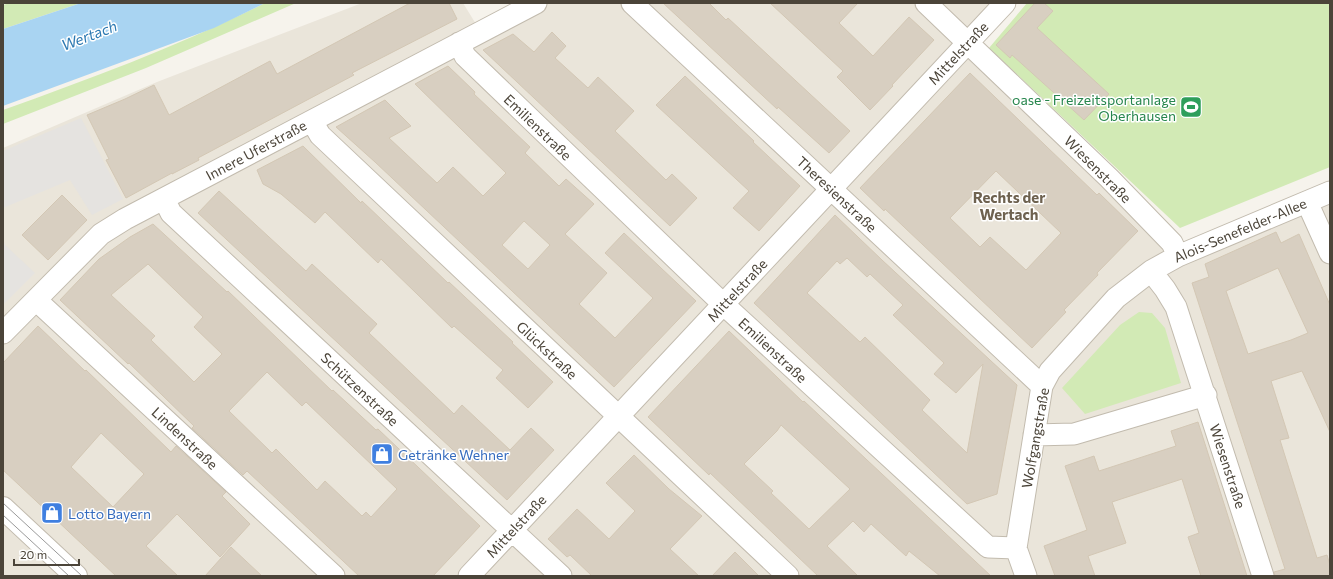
<svg xmlns="http://www.w3.org/2000/svg" width="1333" height="579" viewBox="0 0 1333 579" font-family="Commissioner,sans-serif">
<rect width="100%" height="100%" fill="#f6f3ec"/>
<!-- residential -->
<path fill="#eae5da" d="M362 3H463L484 37 549 3H996L971 57 1185 264 1330 200V576H3V148L157 82Z"/>
<!-- green -->
<path fill="#d2eab5" d="M10 3H81L3 29V5Z
M265 3H296L146 68 3 124V110C92 78 181 45 265 3Z
M1027 3H1330V167L1180 228 989 48Z
M1139 312 1152 313 1165 328 1181 383 1085 414 1062 388 1120 325Z"/>
<!-- parking -->
<path fill="#e5e3e0" d="M81 118 123 199 92 215 70 180 3 208V151Z
M3 239 5 245 35 273 3 305Z"/>
<!-- water -->
<path fill="#a9d4f2" d="M81 3H265L214 28 3 106V29Z"/>
<!-- building -->
<path fill="#d8cfc1" stroke="#d3c7b4" fill-rule="evenodd" d="M410 3H449L457 19 352 73 354 75 198 158 199 160 172 174V173L126 198 106 160 109 159 87 115 125 99 154 85 169 115 270 61 277 74Z
M663 3H709L726 20 728 18 850 131 829 153 778 107 777 109Z
M770 3H858L839 23 873 56 909 17 934 40 892 85 893 86 870 110 837 77 843 71Z
M1035 3H1044L1053 11 1037 28 1109 94 1084 120 1012 55 1010 58 996 45Z
M552 32 566 46 555 58 588 88 598 77 634 111 615 131 666 180 672 174 697 198 670 226 483 50 513 34 534 52Z
M448 66 475 92 474 94 530 147 525 153 559 186 566 179 594 204 565 234 607 273 579 304 615 338 653 298 605 253 624 233 696 301 614 387 375 162 336 127 385 100 411 126 389 138 437 183 453 167 483 196 506 173 415 84ZM524 221 550 245 528 269 502 245Z
M970 73 1097 195 1099 193 1138 231 1097 273 1098 275 1064 310 1066 312 1032 348 885 209 884 211 860 188ZM996 171 1061 233 1026 270 990 237 980 247 950 218Z
M685 76 754 141 753 142 800 186 759 231 733 208 749 191 656 105Z
M303 146 361 203 362 201 448 283 449 282 513 342 512 343 553 382 528 408 496 378 503 370 454 326 452 328 381 259 378 263 325 212 315 223 281 194 263 184 257 170Z
M219 191 306 271 312 264 377 324 369 333 454 414 462 405 510 450 531 428 554 450 507 500 198 213Z
M62 195 87 220 48 260 22 235Z
M835 215 882 260 1017 385 997 494 967 504 754 303ZM847 258 867 277 870 274 903 305 893 315 944 363 934 374 956 393 983 364 967 453 922 410 930 400 865 337 860 342 807 293 837 261 840 264Z
M153 224 227 292 228 291 332 391 333 390 376 430 378 429 480 526 433 576H359L247 471 243 475 192 428 194 426 129 363 128 364 60 300 99 259 130 237ZM148 264 203 317 194 327 222 354 194 382 151 340 155 336 111 295ZM267 372 302 406 306 402 397 489 371 517 366 512 362 516 325 481 317 490 276 449 272 453 229 411Z
M1276 232 1281 243 1299 234 1330 305V432L1302 371 1271 381 1289 438 1280 440 1317 558 1327 555 1330 565V576H1275L1274 572 1285 569 1192 283 1209 277 1205 264ZM1278 268 1308 333 1291 340 1248 354 1226 291Z
M38 326 85 371 86 370 171 452 176 446 226 492 222 496 250 524 220 557 177 514 146 546 178 576H116L3 470V363ZM101 433 144 474 113 507 71 467Z
M729 331 803 402 804 401 991 576H940L909 551 906 556 871 524 864 532 853 521 827 546 858 576H818L710 473 709 475 648 417ZM781 425 850 489 809 529 771 493 773 491 744 464 777 431Z
M1198 422 1247 576H1201L1188 537 1199 533 1182 479 1112 502 1126 543 1088 556 1095 576H1055L1044 546 1087 530 1065 466 1094 456 1099 471 1176 446 1171 431Z
M634 455 669 489 702 516 670 549 699 576H592L570 555 567 557 548 539 577 509 609 539 635 511 606 483Z
M231 547 262 576H205Z
M735 552 759 576H712Z"/>
<g fill="none" stroke-linecap="round" stroke-linejoin="round">
<!-- minor casing -->
<g stroke="#c2bbae" stroke-width="23">
<path id="minor" d="M632 3 1042 386
M926 3 1109 178 1172 243 1178 256
M459 43 465 56 723 304 988 547 1016 548
M312 121 320 135 788 576
M164 199 171 213 561 576
M1307 202 1330 253
M1151 271 1165 289 1176 307 1263 576
M36 300 334 576
M3 333 101 234 125 219 536 3
M1034 435 1074 434 1206 395
M469 576 1005 3
M1026 576 1016 548 1042 386 1050 371 1116 298 1151 271 1178 256 1330 192"/>
</g>
<!-- tertiary casing -->
<g stroke="#c2bbae" stroke-width="24">
<path id="tertiary" d="M3 508 76 576"/>
</g>
<!-- minor -->
<use href="#minor" stroke="#fff" stroke-width="21"/>
<!-- tertiary -->
<use href="#tertiary" stroke="#fff" stroke-width="22"/>
<!-- tram -->
<path stroke="#9a9a9a" stroke-width="1" d="M3 503 82 576
M3 515 69 576"/>
</g>
<!-- icons -->
<defs>
<g id="stadium-square" transform="scale(1.15)"><rect x="-9" y="-9" width="18" height="18" rx="4" fill="#2e9e5b" stroke="#fff"/><path d="M0-5a6.5 5 0 1 0 0 10a6.5 5 0 1 0 0-10ZM-3.5-1.8h7v3.6h-7Z" fill="#fff"/></g>
<g id="shop-square" transform="scale(1.15)"><rect x="-9" y="-9" width="18" height="18" rx="4" fill="#3f7fe0" stroke="#fff"/><path d="M-5-2.5h2.3a2.7 3.5 0 0 1 5.4 0H5L5.5 6h-11ZM-1.5-2.5h3a1.5 2.3 0 0 0-3 0Z" fill="#fff"/></g>
</defs>
<g fill-rule="evenodd">
<use href="#stadium-square" x="1191" y="107"/>
<use href="#shop-square" x="382" y="454"/>
<use href="#shop-square" x="52" y="513"/>
</g>
<g text-anchor="middle" dominant-baseline="central" stroke-width="3" stroke-linejoin="round" paint-order="stroke">
<!-- street labels -->
<g font-size="14" fill="#4b4439" stroke="#fff">
<text transform="translate(958 53) rotate(-47)">Mittelstraße</text>
<text transform="translate(538 127) rotate(44)">Emilienstraße</text>
<text transform="translate(256 150) rotate(-28)">Innere Uferstraße</text>
<text transform="translate(1098 169) rotate(45)">Wiesenstraße</text>
<text transform="translate(837 194) rotate(43)">Theresienstraße</text>
<text transform="translate(1240 230) rotate(-23)">Alois-Senefelder-Allee</text>
<text transform="translate(737 290) rotate(-47)">Mittelstraße</text>
<text transform="translate(547 350) rotate(43)">Glückstraße</text>
<text transform="translate(773 350) rotate(43)">Emilienstraße</text>
<text transform="translate(360 389) rotate(43)">Schützenstraße</text>
<text transform="translate(185 438) rotate(43)">Lindenstraße</text>
<text transform="translate(1035 438) rotate(-80)">Wolfgangstraße</text>
<text transform="translate(1228 466) rotate(72)">Wiesenstraße</text>
<text transform="translate(516 526) rotate(-47)">Mittelstraße</text>
</g>
<!-- leisure labels -->
<g font-size="14" fill="#27864d" stroke="#fff" text-anchor="end">
<text x="1176" y="99">oase - Freizeitsportanlage<tspan x="1176" dy="16">Oberhausen</tspan></text>
</g>
<!-- shop labels -->
<g font-size="14" fill="#366cbe" stroke="#fff" text-anchor="start">
<text x="398" y="454">Getränke Wehner</text>
<text x="68" y="513">Lotto Bayern</text>
</g>
<!-- water labels -->
<g font-size="15" font-style="italic" fill="#2e7ab2" stroke="#fff">
<text transform="translate(89 35) rotate(-21)">Wertach</text>
</g>
<!-- neighbourhood labels -->
<g font-size="15" font-weight="bold" fill="#6e6250" stroke="#fff">
<text x="1009" y="197">Rechts der<tspan x="1009" dy="17">Wertach</tspan></text>
</g>
</g>
<!-- border -->
<rect width="1333" height="579" fill="none" stroke="#4b4439" stroke-width="8"/>
<!-- scale -->
<path d="M14 559v6h65v-6" fill="none" stroke="#4b4439" stroke-width="2"/>
<text x="20" y="559" font-size="12" fill="#4b4439" stroke="#ffffff" stroke-width="3" paint-order="stroke">20 m</text>
</svg>
